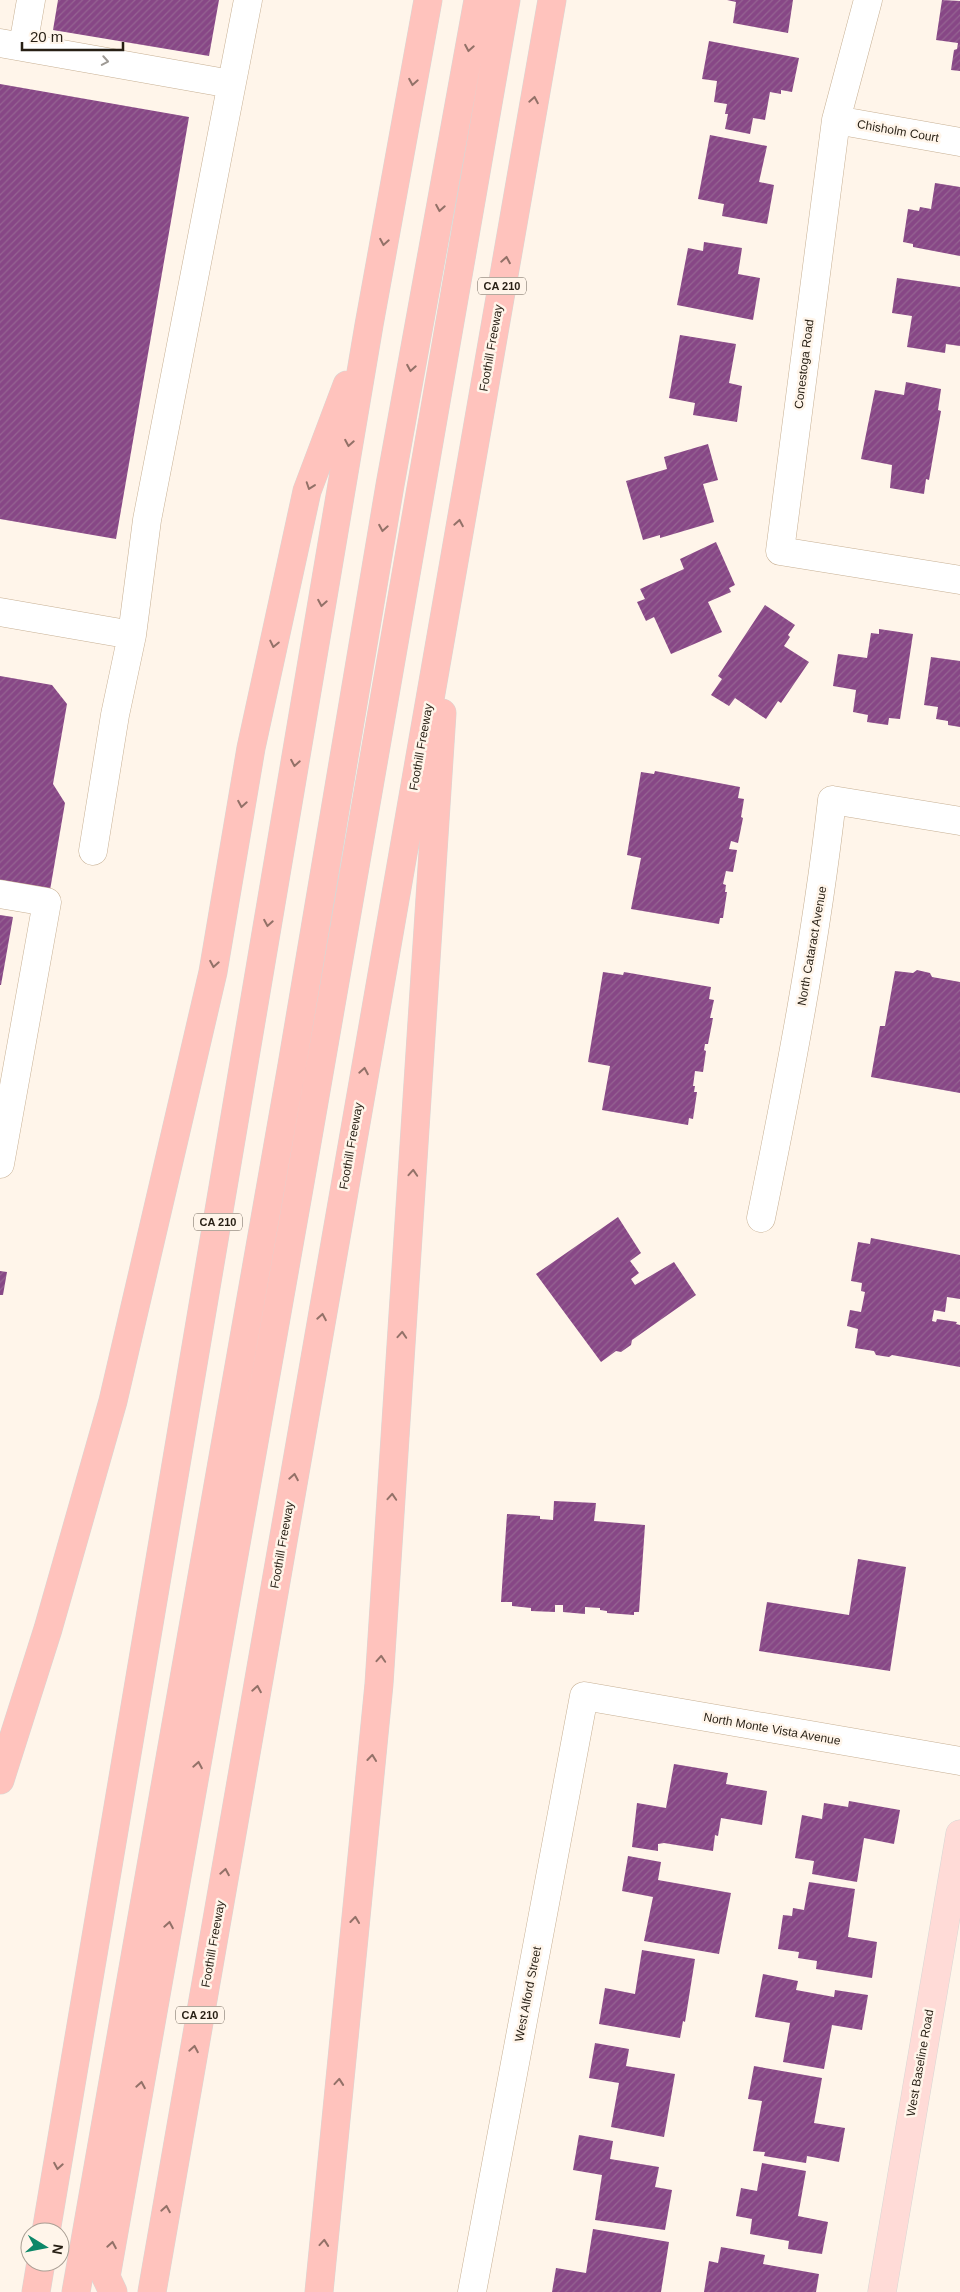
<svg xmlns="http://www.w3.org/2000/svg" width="960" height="2292" viewBox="0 0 960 2292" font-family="Arial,sans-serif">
<defs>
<pattern id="building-hatch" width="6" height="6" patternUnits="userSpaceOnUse" patternTransform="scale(1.25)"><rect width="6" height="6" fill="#874786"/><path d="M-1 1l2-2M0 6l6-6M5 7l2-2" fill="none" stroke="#956492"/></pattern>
</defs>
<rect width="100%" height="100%" fill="#fff5ea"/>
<!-- building -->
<path fill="url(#building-hatch)" d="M58 0H219L209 56 53 30Z
M727 0H793L788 33 733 23 736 2Z
M942 0 960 1V71L951 70 954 50 957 49 958 43 936 40Z
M709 41 799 58 792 92 781 90V94L770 92 765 120 753 118 750 134 725 129 728 114H725L727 104 714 102 717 81 702 79Z
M0 84 189 117 116 539 0 519Z
M710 135 767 146 759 182 774 185 767 224 722 216 724 204 698 199Z
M935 183 960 187V256L913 247V244L903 242 908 209 919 211 920 207 931 209Z
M704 242 742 248 738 274 760 278 753 320 677 305 688 248 703 251Z
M897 278 960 287V346L946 344 945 353 907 347 912 316 892 313Z
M680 335 736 344 729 383 742 386 737 422 693 415 695 403 669 398Z
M906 382 941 389 938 410 941 411 929 480 926 479 924 494 890 488 892 465 861 459 875 390 904 395Z
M708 444 718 480 703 484 714 522 660 538V535L643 540 626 481 667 469 664 457Z
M716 542 735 585 729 588 731 592 708 602 722 632 671 654 654 617 646 621 637 602 645 599 640 589 684 569 680 559Z
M765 605 795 625 788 635 790 637 784 646 809 662 781 703 778 701 766 719 735 698 729 706 711 695 722 679 718 676Z
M879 629 913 634 900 719 889 718 888 725 867 722 868 715 853 712 856 690 833 686 838 654 867 658 871 633 879 634Z
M931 657 960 661V727L948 725V721L936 719 938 707 924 705Z
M0 676 52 685 67 704 53 784 65 803 49 896 0 887Z
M655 771 740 787 738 798 744 799 741 817 743 818 738 843 731 841 729 849 737 850 733 872 726 871 723 884 726 885 725 892H727L723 918H720L719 924 631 909 641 858 627 855 641 772 654 774Z
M0 915 13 917 1 985H0Z
M917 970 930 973 932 977 960 982V1093L871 1077 880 1026H885L895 971 913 973Z
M603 972 623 975 624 972 711 987 709 999 714 1000 710 1018H713L708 1044H705L704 1050 706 1051 703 1072 695 1071 693 1086H695L694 1092H697L693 1119 689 1118 688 1125 602 1110 610 1066 588 1062Z
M618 1217 641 1253 630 1261 639 1273 631 1279 635 1285 674 1262 696 1295 632 1340 631 1345 621 1352 616 1351 601 1362 536 1274Z
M871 1238 960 1255V1299L947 1297 945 1312 934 1310 932 1321 936 1322 937 1319 957 1322 956 1324 960 1325V1367L892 1355 889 1357 876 1355 874 1351 855 1348 858 1329 847 1326 850 1310 861 1312 865 1292 861 1291 862 1283 851 1281 858 1242 870 1244Z
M0 1271 7 1272 3 1295H0Z
M554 1501 596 1503 594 1521 645 1525 639 1612H634V1615L607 1613V1611L600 1610V1608L585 1607V1614L563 1612V1605H555V1612L531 1611V1608L512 1606V1602H501L507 1514 540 1516V1519L553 1520Z
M858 1559 906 1567 890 1671 759 1651 767 1602 849 1615Z
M674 1764 728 1773 726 1784 767 1791 762 1825 721 1818 718 1836 715 1835 713 1851 664 1843 658 1844V1851L632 1847 637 1803 666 1808Z
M849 1801 900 1810 894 1844 864 1838 857 1882 812 1874 814 1861 795 1858 802 1815 822 1819 824 1803 848 1807Z
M628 1856 661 1862 658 1880 731 1893 719 1954 644 1941 653 1897 622 1891Z
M809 1882 855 1889 848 1937 877 1942 872 1978 816 1969 817 1961 798 1958 799 1952 778 1949 783 1915 792 1916 793 1908 804 1910Z
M642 1950 695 1959 685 2022 683 2021 680 2038 599 2024 605 1988 635 1994Z
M763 1974 798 1981 796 1990 834 1997 835 1990 868 1995 862 2030 832 2025 824 2069 783 2062 790 2023 755 2017Z
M595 2043 629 2049 626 2066 675 2074 664 2137 611 2127 619 2083 589 2078Z
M754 2066 822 2078 814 2123 845 2128 839 2162 807 2156 806 2163 764 2156 765 2152 753 2151 762 2101 748 2099Z
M579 2135 613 2141 610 2159 659 2167 655 2187 672 2190 665 2230 595 2220 602 2175 573 2170Z
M762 2163 806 2171 798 2216 828 2222 822 2254 788 2249 789 2241 750 2234 752 2219 736 2216 741 2188 757 2191Z
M593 2229 669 2242 661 2292H552L556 2268 586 2273Z
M721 2247 765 2255 763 2264 819 2274 816 2292H704L709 2261 718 2263Z"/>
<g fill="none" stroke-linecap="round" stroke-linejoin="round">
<!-- minor casing -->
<g stroke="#c7b094" stroke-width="29">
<path id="minor" d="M868 0 836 120 780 551 960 580
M0 43 231 84
M23 46 31 0
M836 120 960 142
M0 612 132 635
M93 851 115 715 132 635 147 520 248 0
M0 894 47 902 0 1164
M761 1218C789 1080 816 941 832 800L960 821
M472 2292 584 1696 960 1761"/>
</g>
<!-- major casing -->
<g stroke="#d8d7d5" stroke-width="29">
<path id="major" d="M882 2292 960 1834"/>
</g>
<!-- highway casing -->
<g stroke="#d8d7d5" stroke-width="29">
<path id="highway" d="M0 1780 48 1629 113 1401 213 972 251 748 307 491 347 385
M46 2232 369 325 428 0
M36 2292 41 2262
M76 2292 292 1065 390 485 478 0
M113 2292 106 2277 298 1194 506 0
M152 2292 552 0
M319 2292 379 1684 442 713"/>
</g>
<!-- minor -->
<use href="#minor" stroke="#fff" stroke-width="28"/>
<!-- major -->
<use href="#major" stroke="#ffdbd7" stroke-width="28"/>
<!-- highway -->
<use href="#highway" stroke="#ffc3bd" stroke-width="28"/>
</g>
<!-- one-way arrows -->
<defs><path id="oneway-chevron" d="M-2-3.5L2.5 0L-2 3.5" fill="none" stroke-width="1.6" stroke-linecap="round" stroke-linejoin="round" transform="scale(1.25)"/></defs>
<g stroke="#937168">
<use href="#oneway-chevron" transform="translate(469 48) rotate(100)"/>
<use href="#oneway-chevron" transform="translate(413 82) rotate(100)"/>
<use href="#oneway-chevron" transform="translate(534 100) rotate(-80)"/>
<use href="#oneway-chevron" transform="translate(440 208) rotate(100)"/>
<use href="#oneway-chevron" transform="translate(384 242) rotate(100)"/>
<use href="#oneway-chevron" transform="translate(506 260) rotate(-80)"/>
<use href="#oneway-chevron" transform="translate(411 368) rotate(100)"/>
<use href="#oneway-chevron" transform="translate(349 443) rotate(100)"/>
<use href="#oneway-chevron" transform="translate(310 486) rotate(109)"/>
<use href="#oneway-chevron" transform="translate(459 523) rotate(-80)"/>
<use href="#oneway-chevron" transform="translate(383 528) rotate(100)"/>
<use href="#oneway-chevron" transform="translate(322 603) rotate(100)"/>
<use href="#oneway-chevron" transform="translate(274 644) rotate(102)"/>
<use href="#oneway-chevron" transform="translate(295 763) rotate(100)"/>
<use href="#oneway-chevron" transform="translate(242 804) rotate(100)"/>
<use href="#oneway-chevron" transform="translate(268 923) rotate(100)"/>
<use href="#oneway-chevron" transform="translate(214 964) rotate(100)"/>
<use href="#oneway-chevron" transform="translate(364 1071) rotate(-80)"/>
<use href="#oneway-chevron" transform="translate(413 1173) rotate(-86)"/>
<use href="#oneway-chevron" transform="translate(322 1317) rotate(-80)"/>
<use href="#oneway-chevron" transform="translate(402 1335) rotate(-86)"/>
<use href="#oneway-chevron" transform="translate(294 1477) rotate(-80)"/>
<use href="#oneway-chevron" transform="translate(392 1497) rotate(-86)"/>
<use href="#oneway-chevron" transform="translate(381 1659) rotate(-86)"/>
<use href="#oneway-chevron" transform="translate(257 1689) rotate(-80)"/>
<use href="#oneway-chevron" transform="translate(372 1758) rotate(-84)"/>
<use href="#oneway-chevron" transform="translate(198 1765) rotate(-80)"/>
<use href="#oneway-chevron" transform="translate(225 1872) rotate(-80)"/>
<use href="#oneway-chevron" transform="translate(355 1920) rotate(-84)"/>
<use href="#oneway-chevron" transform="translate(169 1925) rotate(-80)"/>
<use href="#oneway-chevron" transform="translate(194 2049) rotate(-80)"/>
<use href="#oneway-chevron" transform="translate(339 2082) rotate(-85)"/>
<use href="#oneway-chevron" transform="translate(141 2085) rotate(-80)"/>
<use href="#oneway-chevron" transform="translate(58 2166) rotate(100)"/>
<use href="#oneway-chevron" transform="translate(166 2209) rotate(-80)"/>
<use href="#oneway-chevron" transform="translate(324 2243) rotate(-85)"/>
<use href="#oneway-chevron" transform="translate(112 2245) rotate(-80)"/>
</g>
<use stroke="#9e9a95" href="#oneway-chevron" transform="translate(105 61) rotate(10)"/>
<g text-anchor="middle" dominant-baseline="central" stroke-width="5" stroke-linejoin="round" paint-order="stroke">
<!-- shield labels -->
<g fill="#fff5ea" stroke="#685f54" stroke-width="1">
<rect x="478" y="277.5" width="48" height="17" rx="4"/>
<rect x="194" y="1213.5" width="48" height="17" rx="4"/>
<rect x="176" y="2006.5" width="48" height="17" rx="4"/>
</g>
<g font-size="11" font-weight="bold" fill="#271f14">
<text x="502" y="286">CA 210</text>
<text x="218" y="1222">CA 210</text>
<text x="200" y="2015">CA 210</text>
</g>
<!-- street labels -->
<g font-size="12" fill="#271f14" stroke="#fff5ea">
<text transform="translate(898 131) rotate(10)">Chisholm Court</text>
<text transform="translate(491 348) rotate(-80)">Foothill Freeway</text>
<text transform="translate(804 364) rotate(-83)">Conestoga Road</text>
<text transform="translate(421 747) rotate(-80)">Foothill Freeway</text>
<text transform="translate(812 946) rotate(-80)">North Cataract Avenue</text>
<text transform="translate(351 1146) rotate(-80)">Foothill Freeway</text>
<text transform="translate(282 1545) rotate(-80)">Foothill Freeway</text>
<text transform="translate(772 1729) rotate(10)">North Monte Vista Avenue</text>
<text transform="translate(213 1944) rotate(-80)">Foothill Freeway</text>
<text transform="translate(528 1994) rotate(-79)">West Alford Street</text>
<text transform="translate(920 2063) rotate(-80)">West Baseline Road</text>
</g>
</g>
<!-- north arrow -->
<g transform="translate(45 2247) rotate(100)"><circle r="24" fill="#fff5ea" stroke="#a99f94"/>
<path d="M0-4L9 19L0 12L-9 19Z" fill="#0c8769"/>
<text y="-8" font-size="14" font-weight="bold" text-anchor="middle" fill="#271f14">N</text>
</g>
<!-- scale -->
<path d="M22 42v8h101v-8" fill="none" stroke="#271f14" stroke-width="2.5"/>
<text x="30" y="42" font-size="15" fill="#271f14" stroke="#fff5ea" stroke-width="4" paint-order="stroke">20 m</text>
</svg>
